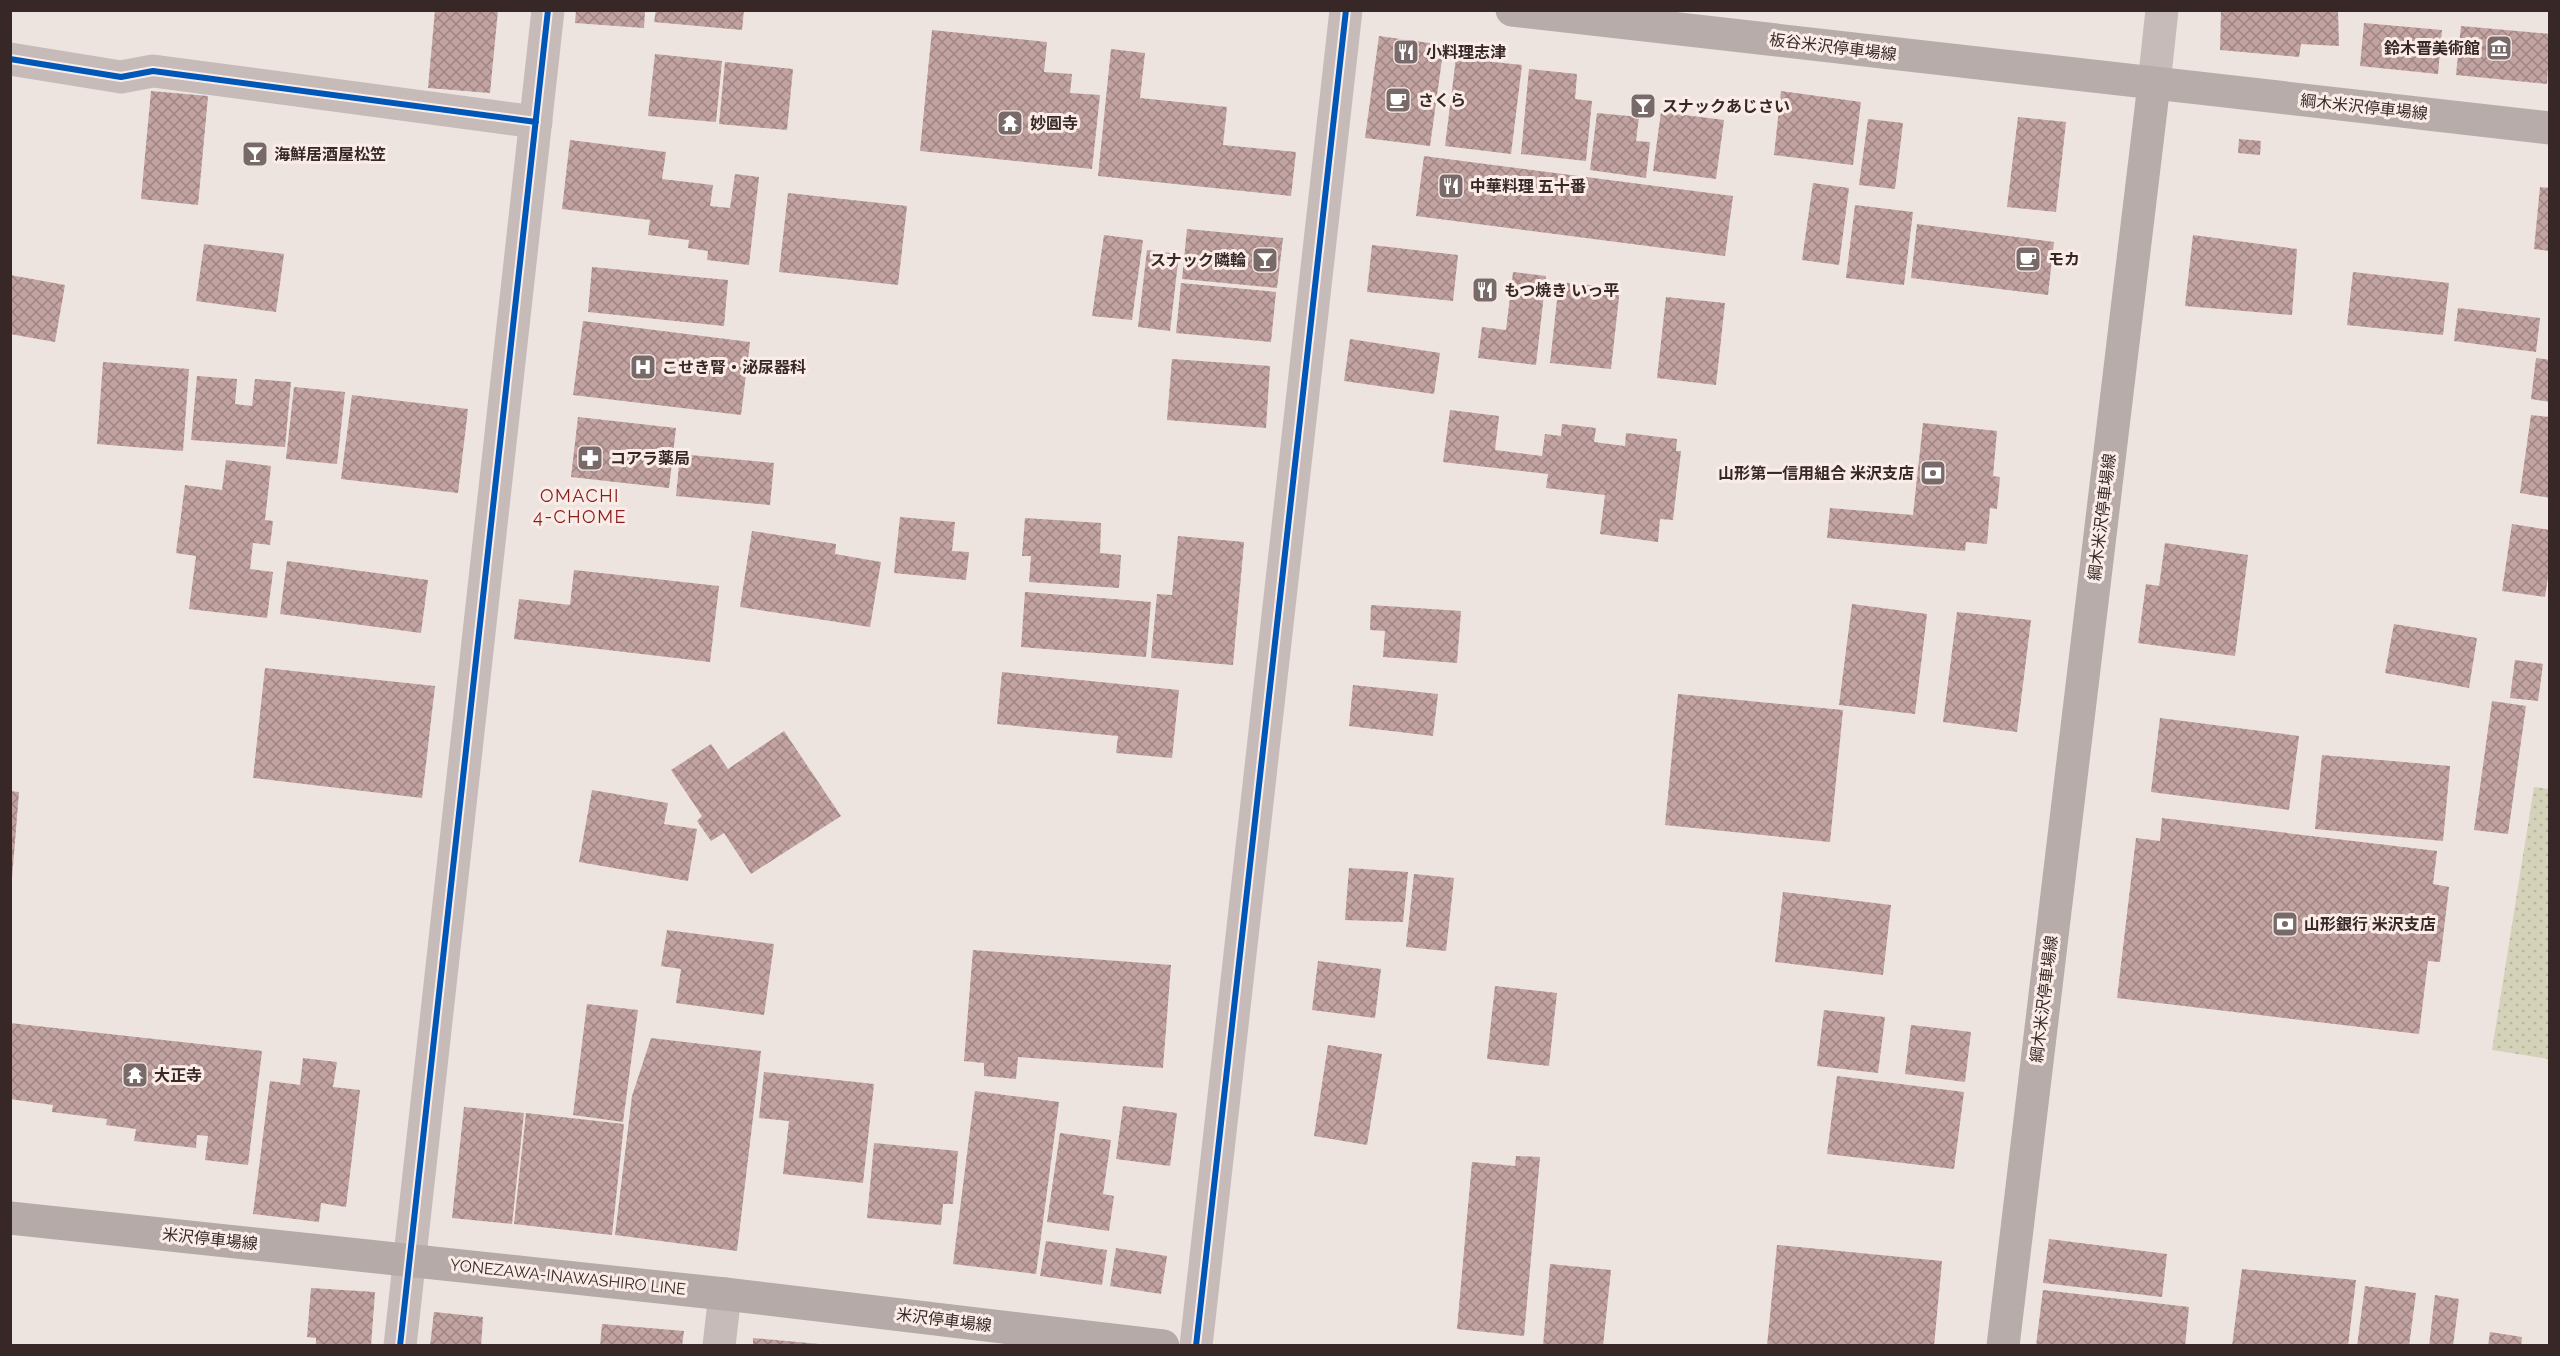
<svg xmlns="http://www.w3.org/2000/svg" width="2560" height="1356" viewBox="0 0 2560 1356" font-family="Raleway,'Noto Sans JP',sans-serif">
<defs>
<pattern id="park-dots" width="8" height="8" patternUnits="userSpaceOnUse" patternTransform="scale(1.5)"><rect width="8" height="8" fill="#d4d2b9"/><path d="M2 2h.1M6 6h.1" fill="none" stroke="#b7b49f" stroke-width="1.8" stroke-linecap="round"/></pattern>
<pattern id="building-cross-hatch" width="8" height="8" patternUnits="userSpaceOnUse" patternTransform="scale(1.5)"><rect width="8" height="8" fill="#c2a3a1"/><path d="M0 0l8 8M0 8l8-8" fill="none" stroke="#9e8583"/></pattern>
</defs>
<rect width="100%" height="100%" fill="#ede4e0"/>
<!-- park -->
<path fill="url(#park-dots)" d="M2534 787 2549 789V1059L2492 1050Z"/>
<!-- building -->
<path fill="url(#building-cross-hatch)" d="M435 10H498L490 93 428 88Z
M576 10H645L644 28 575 23Z
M656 10H744L742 30 654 22Z
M2221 10H2338L2339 46 2301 44 2299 57 2220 50Z
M2364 23 2442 30 2438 74 2360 66Z
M2461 26 2550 34 2547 84 2456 75Z
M932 30 1047 42 1044 72 1072 74 1070 93 1100 95 1092 169 920 151Z
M1379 36 1444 45 1430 146 1365 138Z
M1111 49 1145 53 1140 98 1227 107 1223 145 1296 152 1291 196 1098 176Z
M655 54 722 61 716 122 648 116Z
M1456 58 1522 65 1511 154 1445 146Z
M725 62 793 69 787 130 719 124Z
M1529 69 1577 74 1575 99 1592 101 1586 161 1521 154Z
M151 91 208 96 198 205 141 199Z
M1781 91 1861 102 1853 165 1774 155Z
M1661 112 1724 120 1716 179 1653 171Z
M1597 113 1639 117 1636 141 1650 142 1646 178 1590 170Z
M2018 117 2066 122 2056 212 2007 207Z
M1868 119 1903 123 1895 189 1859 185Z
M2239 139 2261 141 2260 155 2238 153Z
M570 140 666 152 662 179 713 185 710 206 730 208 735 174 759 177 749 265 707 260 708 251 688 248 689 240 648 235 650 220 562 209Z
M1424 156 1733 196 1725 256 1416 216Z
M1813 183 1849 188 1839 265 1802 260Z
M2540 187 2550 188V251L2534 249Z
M788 193 907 206 898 285 779 272Z
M1855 205 1913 212 1904 285 1846 278Z
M1917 224 2054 242 2048 295 1911 278Z
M1187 229 1283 238 1277 288 1182 279Z
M1104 235 1143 240 1132 320 1092 316Z
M2193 235 2297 249 2292 315 2185 306Z
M204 244 284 254 276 312 196 301Z
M1372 245 1458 255 1453 301 1367 292Z
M1147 250 1179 254 1170 331 1138 327Z
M592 267 728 280 724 326 588 312Z
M1513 272 1546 276 1536 365 1478 358 1482 327 1506 330Z
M2353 272 2449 283 2443 335 2347 325Z
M10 275 65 285 55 342 10 334Z
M1559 282 1620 288 1611 369 1550 363Z
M1181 283 1276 292 1271 342 1176 333Z
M1666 297 1725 303 1716 385 1657 378Z
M2458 308 2540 318 2536 352 2454 341Z
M583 321 750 342 741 415 573 395Z
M1350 339 1440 353 1434 394 1344 381Z
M2536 358 2550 360V402L2531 399Z
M1172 359 1270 366 1266 428 1167 420Z
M103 362 189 369 183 451 97 444Z
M197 376 237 379 235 404 252 406 255 379 291 382 285 447 191 440Z
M294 387 345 392 337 464 286 459Z
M352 395 468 409 458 493 341 479Z
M1450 410 1499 416 1495 450 1542 456 1545 434 1561 436 1562 424 1596 428 1594 442 1625 446 1626 433 1677 439 1676 451H1681L1673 520 1660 519 1658 542 1600 534 1605 495 1546 488 1548 474 1443 462Z
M2531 415 2550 417V498L2520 493Z
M578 417 676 428 669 488 571 477Z
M1923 423 1997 431 1993 476 2000 477 1997 509 1990 508 1987 544 1966 542 1965 551 1827 538 1830 508 1913 515Z
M680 454 774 463 770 505 676 496Z
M226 460 271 466 265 520 273 521 270 545 253 543 250 569 273 572 267 618 189 609 196 556 176 553 185 485 222 490Z
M900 517 955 522 952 551 969 552 966 580 894 573Z
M1025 518 1101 523 1100 553 1121 555 1119 588 1029 582 1031 556H1022Z
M2512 524 2550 530V563L2545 597 2502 591Z
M752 531 836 544 835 554 881 562 870 627 740 607Z
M1178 536 1244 542 1233 665 1151 658 1157 594 1172 595Z
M2165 543 2248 555 2235 656 2138 643 2146 584 2159 586Z
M287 561 428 580 421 633 280 614Z
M574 570 719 586 710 662 514 639 519 599 570 605Z
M1025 592 1151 602 1146 657 1021 647Z
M1852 604 1927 614 1915 714 1839 705Z
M1371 605 1461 611 1457 663 1383 657 1385 631 1370 630Z
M1957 612 2031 620 2017 732 1943 722Z
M2394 624 2477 638 2469 688 2385 673Z
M2515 660 2543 664 2538 701 2510 698Z
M265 668 435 686 422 798 253 778Z
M1002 672 1179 690 1172 758 1116 753 1118 736 997 724Z
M1353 685 1438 694 1433 736 1349 726Z
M1678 694 1843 710 1830 842 1665 825Z
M2492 701 2526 706 2508 834 2474 830Z
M2160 718 2299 736 2289 810 2151 792Z
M784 731 841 816 751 874 724 833 711 841 697 821 702 816 671 770 711 744 728 769Z
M2322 755 2450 766 2443 841 2315 829Z
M592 790 668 803 664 824 697 829 688 881 579 862Z
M10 791 19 792 12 878H10Z
M2162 818 2437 851 2433 884 2449 887 2440 962 2428 961 2419 1034 2117 998 2136 838 2160 841Z
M1349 868 1408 872 1403 922 1345 920Z
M1414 874 1454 878 1446 951 1406 947Z
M1783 892 1891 905 1883 975 1775 962Z
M667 930 774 944 764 1015 676 1003 681 969 661 966Z
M973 950 1171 965 1163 1068 1018 1057 1016 1079 984 1076V1063L964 1061Z
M1318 961 1381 969 1375 1018 1312 1010Z
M1495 986 1557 993 1549 1066 1487 1059Z
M587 1004 638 1010 623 1122 573 1115Z
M1824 1010 1885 1017 1878 1073 1817 1066Z
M10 1023 262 1051 248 1165 205 1160 208 1136 197 1135 196 1148 134 1141 136 1129 106 1125 107 1119 52 1112 53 1105 10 1099Z
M1911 1025 1971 1032 1965 1082 1905 1074Z
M651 1038 761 1051 737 1251 615 1235 632 1096Z
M1328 1045 1382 1054 1367 1145 1314 1136Z
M303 1058 337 1062 333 1087 360 1090 346 1207 321 1203 319 1222 253 1214 270 1081 300 1085Z
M764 1072 874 1084 863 1183 783 1174 789 1121 759 1118Z
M1837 1076 1964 1092 1954 1169 1827 1154Z
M975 1091 1059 1102 1036 1274 953 1264Z
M1123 1106 1177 1113 1170 1166 1116 1159Z
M464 1107 524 1113 512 1224 452 1218Z
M526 1113 624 1124 612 1235 514 1224Z
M1060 1133 1111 1140 1103 1194 1114 1196 1109 1231 1047 1222Z
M874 1143 958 1151 953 1204H943L941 1225 867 1218Z
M1516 1156 1540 1157 1524 1336 1457 1329 1472 1162 1515 1166Z
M2049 1239 2167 1254 2162 1297 2043 1283Z
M1046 1241 1107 1250 1102 1285 1040 1276Z
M1777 1245 1942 1261 1934 1346H1767Z
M1116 1248 1167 1256 1161 1294 1110 1286Z
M1550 1264 1611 1270 1603 1346H1543Z
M2242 1269 2356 1280 2348 1346H2232Z
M2365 1286 2416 1293 2409 1346H2357Z
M311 1288 375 1292 371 1346H316V1338L307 1337Z
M2043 1290 2189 1307 2185 1346H2036Z
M2435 1295 2459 1299 2453 1346H2429Z
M434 1312 483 1317 481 1346H430Z
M602 1324 684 1331 682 1346H600Z
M2490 1332 2522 1337 2521 1346H2488Z
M753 1338 819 1344V1346H753Z"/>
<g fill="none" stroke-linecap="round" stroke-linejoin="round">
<!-- minor -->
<path stroke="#c6bbb9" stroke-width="33" d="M10 59 121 77 153 71 536 122"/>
<!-- tertiary -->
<path stroke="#c6bbb9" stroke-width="33" d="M2154 84 2162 10
M400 1346 548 10
M719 1346 725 1294
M1196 1346 1346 10"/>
<!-- secondary -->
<path stroke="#b7acaa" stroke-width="33" d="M1512 10 2550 128
M2003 1346 2154 84"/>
<!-- primary -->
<path stroke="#b5aaa8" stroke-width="33" d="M10 1218 725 1294 1163 1346"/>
<!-- cycleway casing -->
<g stroke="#faece7" stroke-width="10">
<path id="cycleway" d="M10 59 121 77 153 71 536 122
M400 1346 548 10
M1196 1346 1346 10"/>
</g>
<!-- cycleway -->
<use href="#cycleway" stroke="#0057b8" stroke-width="6"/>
</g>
<!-- icons -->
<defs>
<g id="museum-square" transform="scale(1.35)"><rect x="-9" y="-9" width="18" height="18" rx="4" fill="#776a68" stroke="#faece7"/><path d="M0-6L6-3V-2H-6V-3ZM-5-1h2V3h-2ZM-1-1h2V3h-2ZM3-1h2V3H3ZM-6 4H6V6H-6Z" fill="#fff"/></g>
<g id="restaurant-square" transform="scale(1.35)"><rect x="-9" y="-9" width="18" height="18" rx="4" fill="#776a68" stroke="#faece7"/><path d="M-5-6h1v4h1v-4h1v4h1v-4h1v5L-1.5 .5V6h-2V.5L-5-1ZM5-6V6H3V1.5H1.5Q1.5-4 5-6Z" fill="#fff"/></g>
<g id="cafe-square" transform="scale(1.35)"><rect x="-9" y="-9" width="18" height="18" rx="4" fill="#776a68" stroke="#faece7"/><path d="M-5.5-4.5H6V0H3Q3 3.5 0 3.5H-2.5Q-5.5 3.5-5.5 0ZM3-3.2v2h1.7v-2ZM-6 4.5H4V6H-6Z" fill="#fff"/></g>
<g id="bar-square" transform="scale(1.35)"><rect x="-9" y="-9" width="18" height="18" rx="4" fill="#776a68" stroke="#faece7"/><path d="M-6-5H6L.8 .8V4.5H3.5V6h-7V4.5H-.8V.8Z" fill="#fff"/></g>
<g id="temple-square" transform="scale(1.35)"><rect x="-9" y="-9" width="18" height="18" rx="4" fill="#776a68" stroke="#faece7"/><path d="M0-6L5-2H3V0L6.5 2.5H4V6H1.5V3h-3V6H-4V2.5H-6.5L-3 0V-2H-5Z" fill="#fff"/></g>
<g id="hospital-square" transform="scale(1.35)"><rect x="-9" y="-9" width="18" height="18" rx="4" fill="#776a68" stroke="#faece7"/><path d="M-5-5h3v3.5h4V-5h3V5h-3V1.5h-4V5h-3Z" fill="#fff"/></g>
<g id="pharmacy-square" transform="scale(1.35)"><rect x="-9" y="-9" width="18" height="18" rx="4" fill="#776a68" stroke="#faece7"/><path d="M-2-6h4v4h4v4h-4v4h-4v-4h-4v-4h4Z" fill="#fff"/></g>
<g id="bank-square" transform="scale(1.35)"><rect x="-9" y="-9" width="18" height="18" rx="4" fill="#776a68" stroke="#faece7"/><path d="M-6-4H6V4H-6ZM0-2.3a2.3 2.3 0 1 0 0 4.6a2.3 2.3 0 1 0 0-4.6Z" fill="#fff"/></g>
</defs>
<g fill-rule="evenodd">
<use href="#museum-square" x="2499" y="48"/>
<use href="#restaurant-square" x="1406" y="52"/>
<use href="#cafe-square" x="1398" y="100"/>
<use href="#bar-square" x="1643" y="106"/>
<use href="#temple-square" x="1010" y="123"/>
<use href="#bar-square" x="255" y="154"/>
<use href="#restaurant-square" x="1451" y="186"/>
<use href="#cafe-square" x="2028" y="259"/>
<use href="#bar-square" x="1265" y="260"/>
<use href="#restaurant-square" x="1485" y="290"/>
<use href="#hospital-square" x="643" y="367"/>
<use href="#pharmacy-square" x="590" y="458"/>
<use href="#bank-square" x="1933" y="473"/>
<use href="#bank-square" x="2285" y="924"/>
<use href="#temple-square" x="135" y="1075"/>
</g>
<g text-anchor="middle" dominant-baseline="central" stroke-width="6" stroke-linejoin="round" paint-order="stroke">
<!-- street labels -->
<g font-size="16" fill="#372827" stroke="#faece7">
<text transform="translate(1833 47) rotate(7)">板谷米沢停車場線</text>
<text transform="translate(2364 107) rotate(6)">綱木米沢停車場線</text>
<text transform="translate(2102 517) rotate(-83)">綱木米沢停車場線</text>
<text transform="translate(2044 999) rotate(-83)">綱木米沢停車場線</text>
<text transform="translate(210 1239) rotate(6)">米沢停車場線</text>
<text transform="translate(568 1277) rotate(6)">YONEZAWA-INAWASHIRO LINE</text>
<text transform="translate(944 1320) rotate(7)">米沢停車場線</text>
</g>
<!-- poi labels -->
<g font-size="16" font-weight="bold" fill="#372827" stroke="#faece7" text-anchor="start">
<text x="2480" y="48" text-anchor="end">鈴木晋美術館</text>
<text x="1426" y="52">小料理志津</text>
<text x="1418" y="100">さくら</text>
<text x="1662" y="106">スナックあじさい</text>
<text x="1030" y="123">妙圓寺</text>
<text x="274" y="154">海鮮居酒屋松笠</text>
<text x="1470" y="186">中華料理 五十番</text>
<text x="2048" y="259">モカ</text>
<text x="1246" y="260" text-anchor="end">スナック隣輪</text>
<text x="1504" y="290">もつ焼き いっ平</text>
<text x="662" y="367">こせき腎・泌尿器科</text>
<text x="610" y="458">コアラ薬局</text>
<text x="1914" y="473" text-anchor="end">山形第一信用組合 米沢支店</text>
<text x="2304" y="924">山形銀行 米沢支店</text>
<text x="154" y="1075">大正寺</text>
</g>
<!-- neighbourhood labels -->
<g font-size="18" letter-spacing="1.5" fill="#8a1c1d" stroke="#faece7">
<text x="580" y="495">OMACHI<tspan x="580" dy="21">4-CHOME</tspan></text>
</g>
</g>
<!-- border -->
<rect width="2560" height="1356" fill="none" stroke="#372827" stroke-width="24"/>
</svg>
